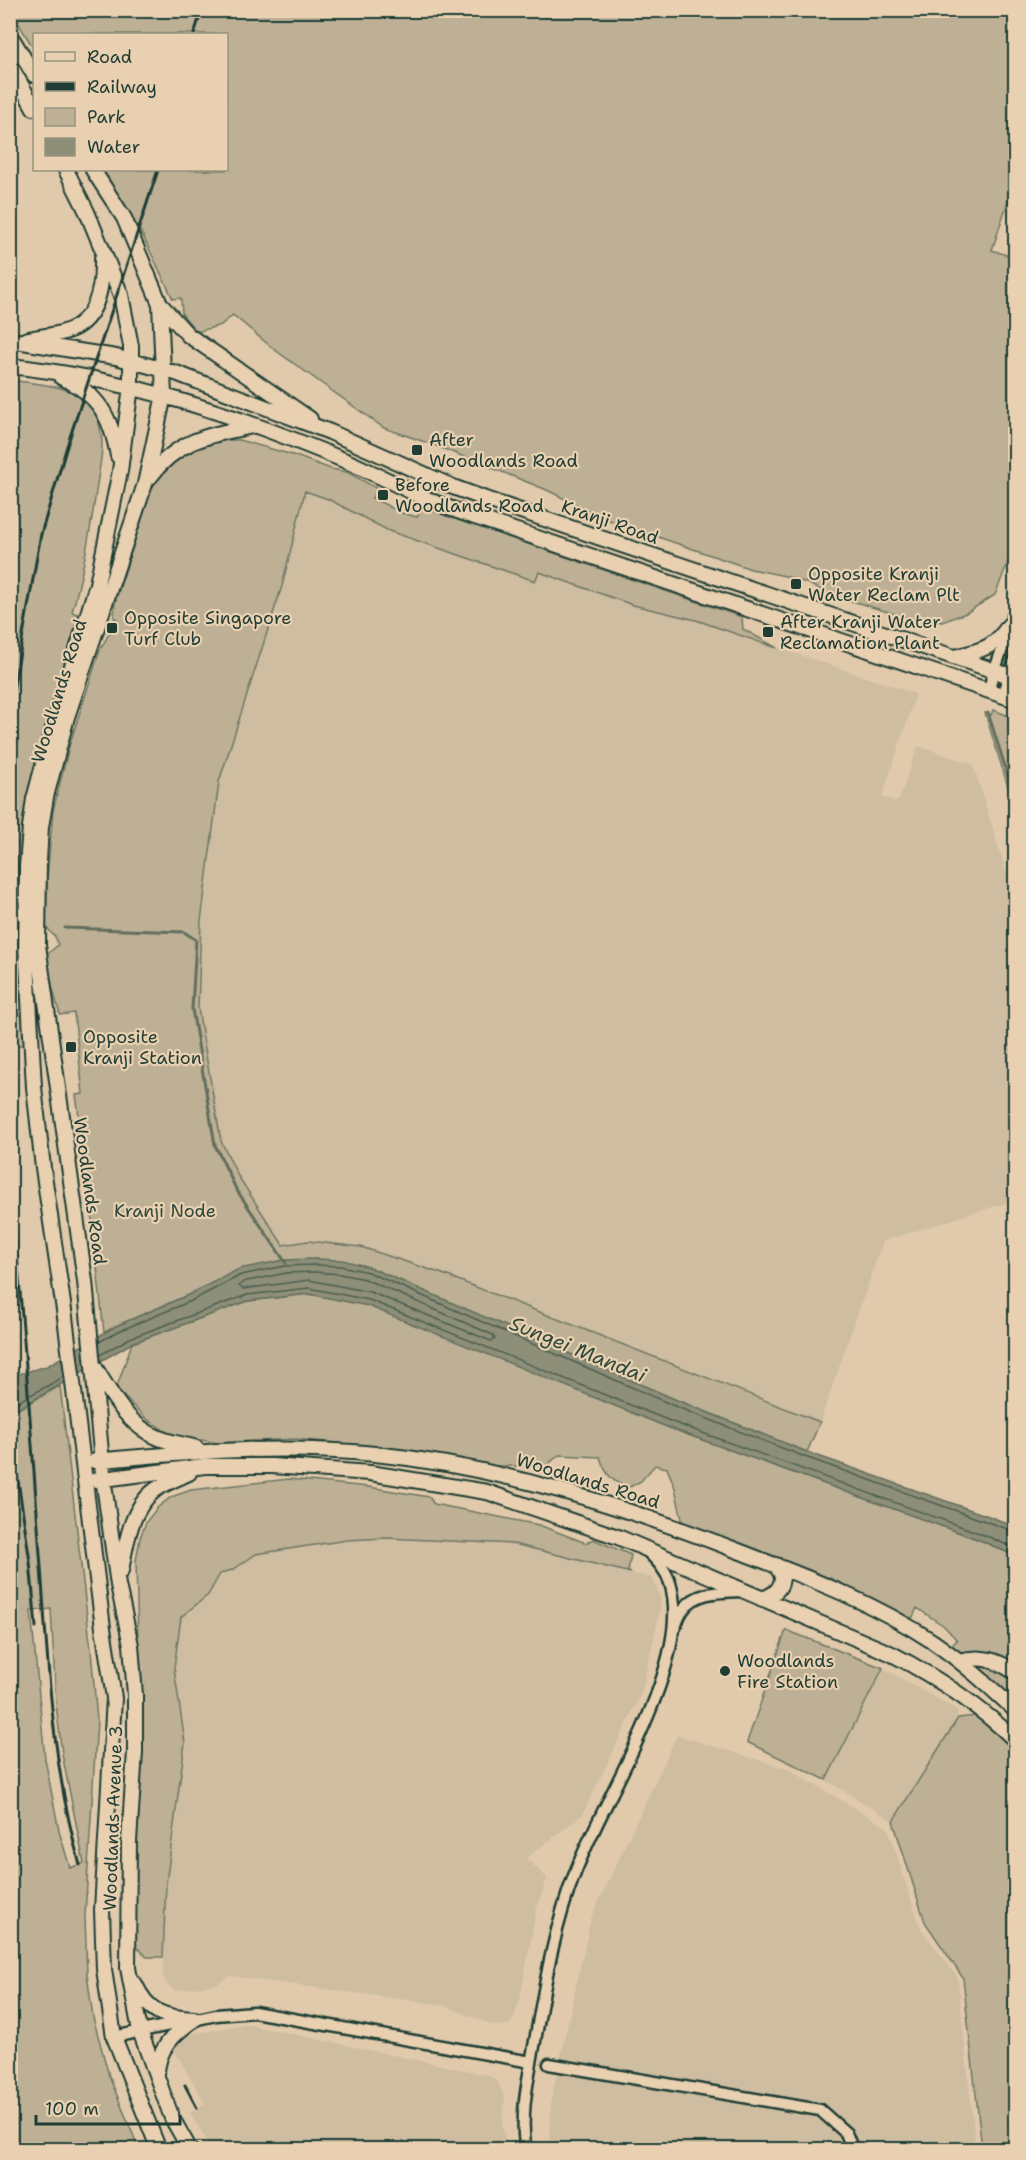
<svg xmlns="http://www.w3.org/2000/svg" width="1026" height="2160" viewBox="0 0 1026 2160" font-family="'Shantell Sans',sans-serif">
<rect width="100%" height="100%" fill="#e0caab"/>
<filter id="ink" filterUnits="userSpaceOnUse"><feTurbulence type="fractalNoise" baseFrequency=".0167" numOctaves="2"/><feDisplacementMap in="SourceGraphic" scale="12" xChannelSelector="R" yChannelSelector="G"/><feConvolveMatrix kernelMatrix="1 2 1 2 8 2 1 2 1" color-interpolation-filters="sRGB"/></filter>
<g filter="url(#ink)">
<!-- built -->
<path fill="#cebda0" d="M305 491 328 499 389 531 534 581 538 572 633 605 696 620 916 694 882 797 898 802 918 746 973 764 1015 901V1200L883 1241 820 1422 440 1273 361 1247 308 1241 283 1245 238 1176 221 1141 198 1009 201 921 219 782 282 586Z
M387 1538 514 1544 652 1578 661 1598 660 1609 642 1692 582 1815 526 1858 547 1878 536 1911 520 2000 511 2024 502 2026 492 2025 443 2005 230 1976 217 1984 176 1991 166 1984 163 1977 166 1884 185 1744 174 1668 181 1617 208 1595 220 1573 234 1569 256 1554 347 1540Z
M883 1668 957 1710 958 1718 893 1821 826 1780Z
M677 1735 790 1770 888 1828 920 1927 958 1978 976 2149 553 2150 550 2140 551 2100 591 1918Z
M245 2024 488 2075 497 2081 505 2099 502 2124 508 2149H212L190 2113 205 2103 174 2050 176 2045 182 2036Z"/>
<!-- green -->
<path fill="#bdb095" stroke="#6e7664" stroke-width="1.5" fill-rule="evenodd" d="M11 11H1015V186H1013L992 250 1015 258V545L995 595 966 613 942 622 911 619 826 593 809 584 785 576 751 569 603 518 547 490 434 445 384 428 275 350 233 315 221 325 197 332 182 314 181 298 173 299 142 234 103 170H226V34H34V49Z
M10 380C35 384 71 384 89 404 95 412 100 424 101 434 104 451 99 468 97 485 91 527 84 570 72 612L80 615 48 725 20 945 24 1045 11 1046Z
M219 440H239L293 455 331 469 347 472 378 489 372 498 402 513 417 517 422 508 439 512 501 535 742 617 743 629 777 648 696 620 633 605 539 572 535 581 389 531 328 499 305 491 282 586 219 782 201 921 198 1009 221 1141 238 1176 283 1245 308 1241 361 1247 440 1273 820 1422 807 1452 679 1401 369 1267 188 1295 116 1326 104 1333 87 1173 76 1095 83 1094 74 1013 60 1015 47 967 46 955 58 945 56 938 46 927 47 879 53 811 70 743 100 650 110 632H113L117 619 114 618 115 603 151 489 160 475 171 462 191 448Z
M993 710 1015 718V809L985 713 991 715Z
M309 1294 368 1305 672 1429 980 1540 1015 1556V1703L948 1649 957 1640 944 1626 917 1608 913 1617 906 1620 683 1524 675 1488 667 1468 655 1465 641 1481 630 1487C613 1484 605 1474 600 1457L559 1455 546 1466H492L350 1444 294 1439 218 1443 190 1438 170 1434 148 1420 116 1389 132 1343 248 1301Z
M60 1386 91 1650 97 1720 85 1916 87 1974 93 2017 109 2076 139 2149 11 2150V1413ZM51 1609 56 1704 62 1754 84 1863 70 1868 59 1831 45 1759 31 1611Z
M289 1479 369 1487 429 1497 434 1504 539 1525 586 1543 593 1539 631 1555 628 1571 631 1573 514 1544 387 1538 347 1540 256 1554 234 1569 220 1574 208 1595 181 1617 174 1668 185 1743 166 1884 163 1957H147L139 1949 131 1950 138 1644 136 1561 140 1538 146 1522 157 1508 171 1497 191 1490Z
M786 1630 883 1668 826 1780 747 1742Z
M976 1716 1015 1750V2149H982L963 1978 925 1922 893 1821 958 1718Z"/>
<!-- water -->
<path fill="#8e8f79" stroke="#626e5d" stroke-width="1.5" d="M315 1259 342 1260 369 1267 679 1401 807 1452 994 1518 1015 1527V1556L980 1540 672 1429 368 1306 309 1294 248 1301 132 1343 11 1413V1376L47 1366 116 1326 188 1295 239 1269 284 1260Z"/>
<g fill="none" stroke-linecap="round" stroke-linejoin="round">
<!-- shore -->
<path stroke="#4b5e50" stroke-width="1.5" d="M315 1272 340 1274 365 1279 493 1335 495 1339 491 1341 370 1292 309 1280 243 1289 239 1286 243 1282 286 1273Z
M99 1342 119 1331 191 1301 241 1275 285 1266 315 1265 341 1266 368 1272 677 1407 805 1457 1016 1532
M100 1355 130 1338 247 1295 309 1288 369 1300 675 1423 982 1534 1016 1549
M10 1406 64 1377"/>
<!-- stream -->
<path stroke="#626e5d" stroke-width="3" d="M988 713 1016 801
M65 928 184 932 196 940 192 1009 215 1145 236 1189 286 1263"/>
<!-- minor casing -->
<g stroke="#1f3d34" stroke-width="15">
<path id="minor" d="M988 690 1016 608
M1002 695 1016 657
M10 914 25 913
M675 1628C677 1622 679 1615 683 1610 695 1591 721 1592 741 1591
M114 2037 216 2015 254 2012 531 2062
M549 2064 820 2110 846 2133 853 2150
M526 2150C519 2115 529 2075 535 2041 545 1984 554 1927 575 1873 603 1798 695 1661 670 1583 666 1569 656 1560 646 1550"/>
</g>
<!-- major casing -->
<g stroke="#1f3d34" stroke-width="18">
<path id="major" d="M10 35 34 75
M10 65 34 108
M66 170 87 212 121 295 131 346V386L120 471 97 584 51 735 34 799 30 827 27 867 26 945 34 1087 43 1168 65 1317 103 1628 114 1698 102 1910 104 1969 114 2037 159 2150
M93 170 124 218 160 304 164 395 145 484 67 717 46 797 41 827 39 861 38 945 85 1281 104 1484 118 1585 131 1645 135 1695V1752L129 1841 128 1968 140 2031 172 2118 190 2150
M160 304 188 335 310 419
M10 340 116 357 176 373 330 432 453 487 491 501 1016 678
M25 340C37 337 49 336 61 333 97 324 103 289 102 258
M10 366C127 378 239 416 346 461 374 473 401 487 429 500 447 508 466 514 484 520L1016 700
M61 377C99 394 111 417 118 456
M150 477C178 439 210 435 253 426
M955 657C981 650 994 649 1009 625
M94 1366C111 1394 128 1426 159 1438 171 1443 184 1444 196 1448
M95 1461C188 1452 282 1444 375 1454 502 1467 622 1506 741 1552 806 1577 873 1602 932 1641 963 1662 989 1686 1016 1711
M96 1480 205 1466H272L370 1473 487 1492 618 1537 892 1654C938 1678 979 1705 1016 1741
M121 1571C126 1543 131 1508 155 1490 165 1483 178 1478 189 1473
M762 1599C774 1595 782 1589 782 1576L776 1565
M959 1661C981 1655 998 1660 1016 1673
M135 1984C148 2013 165 2018 195 2019
M157 2077C156 2050 174 2033 195 2019"/>
</g>
<!-- minor -->
<use href="#minor" stroke="#e8d0b0" stroke-width="10"/>
<!-- major -->
<use href="#major" stroke="#e8d0b0" stroke-width="14"/>
<!-- rail -->
<path stroke="#1f3d34" stroke-width="3" d="M194 34 202 10
M10 708 41 534 67 446 158 170
M10 1178C22 1303 31 1429 40 1554 48 1659 51 1764 80 1865
M10 1426 30 1562 36 1627
M185 2085 197 2108"/>
</g>
</g>
<!-- markers -->
<g fill="#1f3d34" stroke="#e8d0b0" stroke-width="2">
<rect x="411" y="444" width="12" height="12" rx="3"/>
<rect x="377" y="489" width="12" height="12" rx="3"/>
<rect x="790" y="578" width="12" height="12" rx="3"/>
<rect x="106" y="622" width="12" height="12" rx="3"/>
<rect x="762" y="626" width="12" height="12" rx="3"/>
<rect x="65" y="1041" width="12" height="12" rx="3"/>
<circle cx="725" cy="1671" r="6"/>
</g>
<g text-anchor="middle" dominant-baseline="central" stroke-width="4.5" stroke-linejoin="round" paint-order="stroke">
<!-- poi labels -->
<g font-size="18" fill="#1f3d34" stroke="#e8d0b0" text-anchor="start">
<text x="429" y="440">After<tspan x="429" dy="21">Woodlands Road</tspan></text>
<text x="395" y="485">Before<tspan x="395" dy="21">Woodlands Road</tspan></text>
<text x="808" y="574">Opposite Kranji<tspan x="808" dy="21">Water Reclam Plt</tspan></text>
<text x="124" y="618">Opposite Singapore<tspan x="124" dy="21">Turf Club</tspan></text>
<text x="780" y="622">After Kranji Water<tspan x="780" dy="21">Reclamation Plant</tspan></text>
<text x="83" y="1037">Opposite<tspan x="83" dy="21">Kranji Station</tspan></text>
<text x="737" y="1661">Woodlands<tspan x="737" dy="21">Fire Station</tspan></text>
</g>
<!-- street labels -->
<g font-size="18" fill="#1f3d34" stroke="#e8d0b0">
<text transform="translate(610 522) rotate(19)">Kranji Road</text>
<text transform="translate(59 691) rotate(-73)">Woodlands Road</text>
<text transform="translate(90 1191) rotate(82)">Woodlands Road</text>
<text transform="translate(588 1481) rotate(17)">Woodlands Road</text>
<text transform="translate(113 1818) rotate(-88)">Woodlands Avenue 3</text>
</g>
<!-- park labels -->
<g font-size="18" fill="#2f483e" stroke="#e8d0b0">
<text x="165" y="1211">Kranji Node</text>
</g>
<!-- water labels -->
<g font-size="20" font-style="italic" fill="#30493e" stroke="#e8d0b0">
<text transform="translate(578 1349) rotate(22)">Sungei Mandai</text>
</g>
</g>
<!-- margin -->
<rect width="1026" height="2160" fill="none" stroke="#e8d0b0" stroke-width="36"/>
<rect x="18" y="18" width="990" height="2124" fill="none" stroke="#1f3d34" stroke-width="2" filter="url(#ink)"/>
<!-- legend -->
<rect x="33" y="33" width="195" height="138" fill="#e8d0b0" stroke="#98957e" stroke-width="1.5"/>
<rect x="45" y="52" width="30" height="9" fill="#e8d0b0" stroke="#98957e" stroke-width="1.5"/>
<text x="87" y="63" font-size="18" fill="#1f3d34">Road</text>
<rect x="45" y="82" width="30" height="9" fill="#1f3d34" stroke="#98957e" stroke-width="1.5"/>
<text x="87" y="93" font-size="18" fill="#1f3d34">Railway</text>
<rect x="45" y="108" width="30" height="18" fill="#bdb095" stroke="#98957e" stroke-width="1.5"/>
<text x="87" y="123" font-size="18" fill="#1f3d34">Park</text>
<rect x="45" y="138" width="30" height="18" fill="#8e8f79" stroke="#98957e" stroke-width="1.5"/>
<text x="87" y="153" font-size="18" fill="#1f3d34">Water</text>
<!-- scale -->
<path d="M36 2115v9h144v-9" fill="none" stroke="#1f3d34" stroke-width="3"/>
<text x="45" y="2115" font-size="18" fill="#1f3d34" stroke="#e8d0b0" stroke-width="4.5" paint-order="stroke">100 m</text>
</svg>
